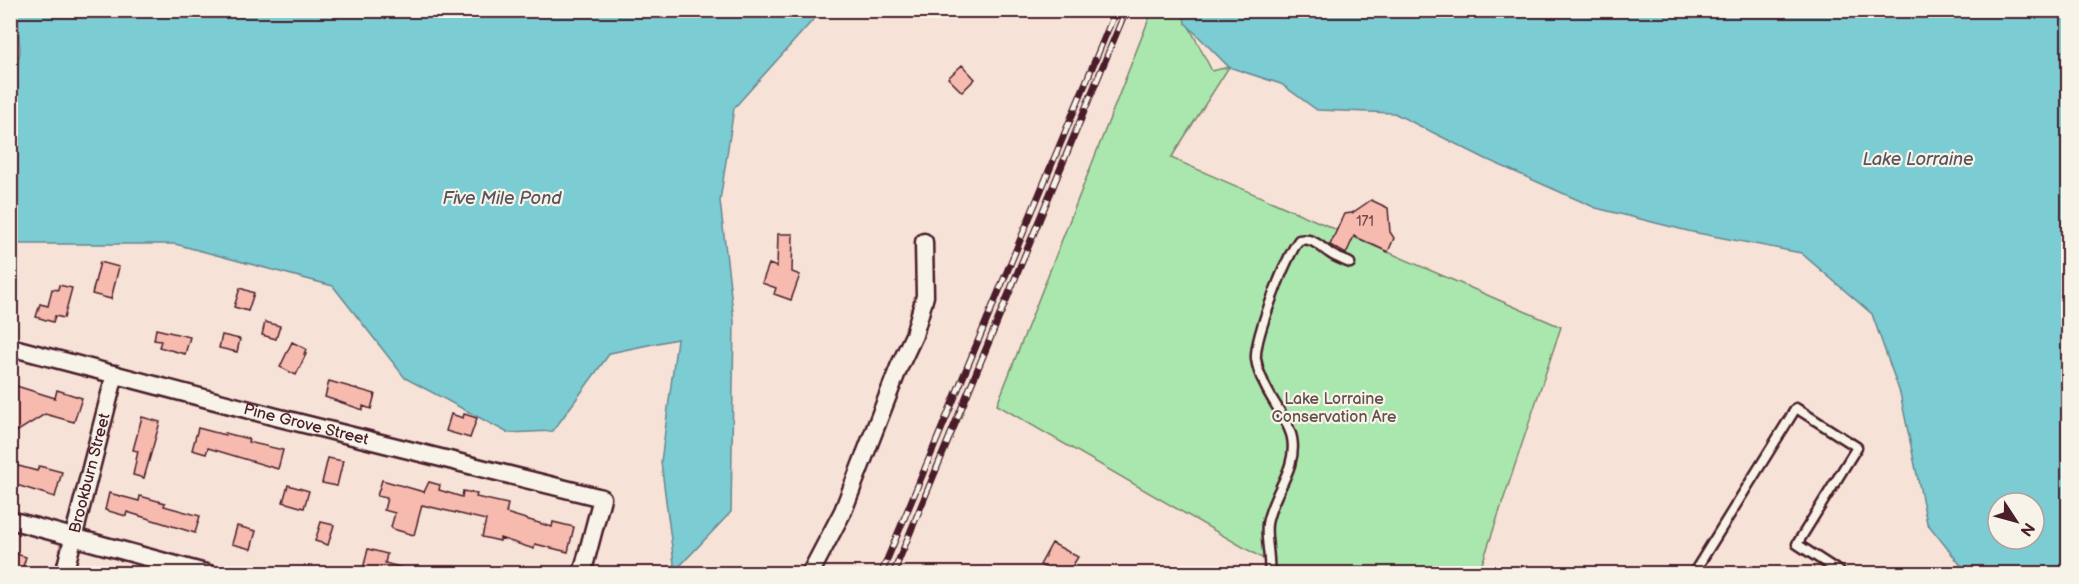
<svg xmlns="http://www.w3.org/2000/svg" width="2079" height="584" viewBox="0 0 2079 584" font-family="'Balsamiq Sans',sans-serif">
<rect width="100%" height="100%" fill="#f7e2d7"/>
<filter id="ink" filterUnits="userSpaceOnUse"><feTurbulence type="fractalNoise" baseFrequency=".0167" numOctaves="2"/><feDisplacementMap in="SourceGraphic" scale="12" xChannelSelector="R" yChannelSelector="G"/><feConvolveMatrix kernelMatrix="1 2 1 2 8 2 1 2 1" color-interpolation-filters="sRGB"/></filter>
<g filter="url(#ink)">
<!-- green -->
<path fill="#a9e7ae" stroke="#7a836c" stroke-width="1.5" d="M1152 11H1181L1212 71 1229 67 1171 158 1561 327 1479 573H1288L997 405Z"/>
<!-- water -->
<path fill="#7bccd3" stroke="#678790" stroke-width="1.5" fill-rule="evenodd" d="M17 11H821L734 108 720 201 734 321 731 512 675 571 661 462 677 339 610 353 553 431 508 433 405 378 333 286 175 244H11L10 92 20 52Z
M1183 11H2068V573H1967L1927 523 1900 393 1872 314 1801 253 1692 232 1596 208 1486 159 1394 113 1317 110 1281 84 1229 67 1185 23ZM1998 503H2034V539H1998Z"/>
<!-- building -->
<path fill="#f6bbae" stroke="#4a1f2b" stroke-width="1.5" d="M962 65 975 79 962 92 948 78Z
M1371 200 1388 208 1390 232 1394 238 1388 252 1354 236 1346 254 1330 245 1344 214 1352 213Z
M778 234H793L792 272 800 275 791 300 774 294 776 288 762 283 769 264 777 267Z
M100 262 119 267 111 299 92 294Z
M59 285 72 288 64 318 55 316 53 322 36 317 40 304 48 306 52 289 58 290Z
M240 288 254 293 248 311 234 307Z
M265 322 280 326 276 339 262 335Z
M156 329 190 337 185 354 159 347 161 341 154 340Z
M222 335 240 339 237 352 219 348Z
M292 342 306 349 304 354H306L296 375 280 367Z
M329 381 375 394 371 409 363 406V410L325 397Z
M10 384 55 398 57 390 82 398 74 422 45 414 10 436Z
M451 414 463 418 464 414 477 418 470 438 446 431Z
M142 417 160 422 144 478 133 475 138 451 133 450Z
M198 428 225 435V433L249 439 248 442 283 450 278 469 208 448 206 454 192 450Z
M328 458 343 461 337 486 322 483Z
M15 465 37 471 39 466 62 472 55 497 10 483Z
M382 480 424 492 429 482 440 485 439 490 462 497 463 491 477 494 476 497 508 504 506 513 552 527 553 522 574 527 568 552 535 544 534 549 500 538V541L482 537 486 520 422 505 414 535 393 529 391 527 395 513 384 510 387 498 377 496Z
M288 485 309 491 304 508 283 502Z
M109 493 139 501 140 496 165 503 164 506 200 516 195 533 127 512 126 516 105 510Z
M321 522 334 525 328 545 315 541Z
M237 526 256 531 251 549 232 544Z
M1052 543 1078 557 1068 573H1056L1040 565Z
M368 549 387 554 385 563 410 570 409 573H362Z
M10 552 26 557 21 573H10Z"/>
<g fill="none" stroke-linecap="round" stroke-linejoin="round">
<!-- service casing -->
<g stroke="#4a1f2b" stroke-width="13">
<path id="service" d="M1269 574C1271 558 1265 538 1267 524 1272 493 1298 469 1292 438 1289 421 1269 398 1263 381 1260 375 1257 366 1256 359 1254 338 1286 257 1299 240 1313 237 1320 247 1331 254 1337 258 1344 260 1350 263
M1693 574 1796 408 1857 447 1797 544 1843 574"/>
</g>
<!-- minor casing -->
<g stroke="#4a1f2b" stroke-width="21">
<g id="minor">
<path id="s1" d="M10 347 276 417 602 498 582 574"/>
<path d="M10 520 209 574"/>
<path id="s2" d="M64 574 115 374"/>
<path d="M810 574 843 511 899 367 914 335 925 296 924 242"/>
</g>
</g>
<!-- service -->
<use href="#service" stroke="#f7f3e8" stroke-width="8"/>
<!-- minor -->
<use href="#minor" stroke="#f7f3e8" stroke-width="16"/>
<!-- rail casing -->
<g stroke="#4a1f2b" stroke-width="7">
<path id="rail" d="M881 574 1116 10
M893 574 1126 10"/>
</g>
<!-- rail -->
<use href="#rail" stroke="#f7f3e8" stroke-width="4.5" stroke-dasharray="14" stroke-linecap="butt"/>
</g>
</g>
<g text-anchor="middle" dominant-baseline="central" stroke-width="4.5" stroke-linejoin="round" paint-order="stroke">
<!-- number labels -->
<g font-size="14" fill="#75464c">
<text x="1365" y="221">171</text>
</g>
<!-- park labels -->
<g font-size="16" fill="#62514c" stroke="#f7f3e8">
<text x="1334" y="399">Lake Lorraine<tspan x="1334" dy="18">Conservation Are</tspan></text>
</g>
<!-- street labels -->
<g font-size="16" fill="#4a1f2b" stroke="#f7f3e8">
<text stroke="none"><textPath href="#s1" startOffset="306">Pine Grove Street</textPath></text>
<text stroke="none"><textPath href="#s2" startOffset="104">Brookburn Street</textPath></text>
</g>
<!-- water labels -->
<g font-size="18" font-style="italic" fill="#59535d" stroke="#f7f3e8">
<text x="1918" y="159">Lake Lorraine</text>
<text x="502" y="198">Five Mile Pond</text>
</g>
</g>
<!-- margin -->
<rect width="2079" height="584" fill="none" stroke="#f7f3e8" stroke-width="36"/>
<rect x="18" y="18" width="2043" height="548" fill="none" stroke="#4a1f2b" stroke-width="2" filter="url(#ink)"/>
<!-- north arrow -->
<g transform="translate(2016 521) rotate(126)"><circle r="28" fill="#f7f3e8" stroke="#b29e9c" stroke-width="1.5"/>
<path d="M0-4.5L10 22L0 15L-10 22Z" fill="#4a1f2b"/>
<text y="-9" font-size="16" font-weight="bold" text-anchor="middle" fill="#4a1f2b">N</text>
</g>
</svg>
